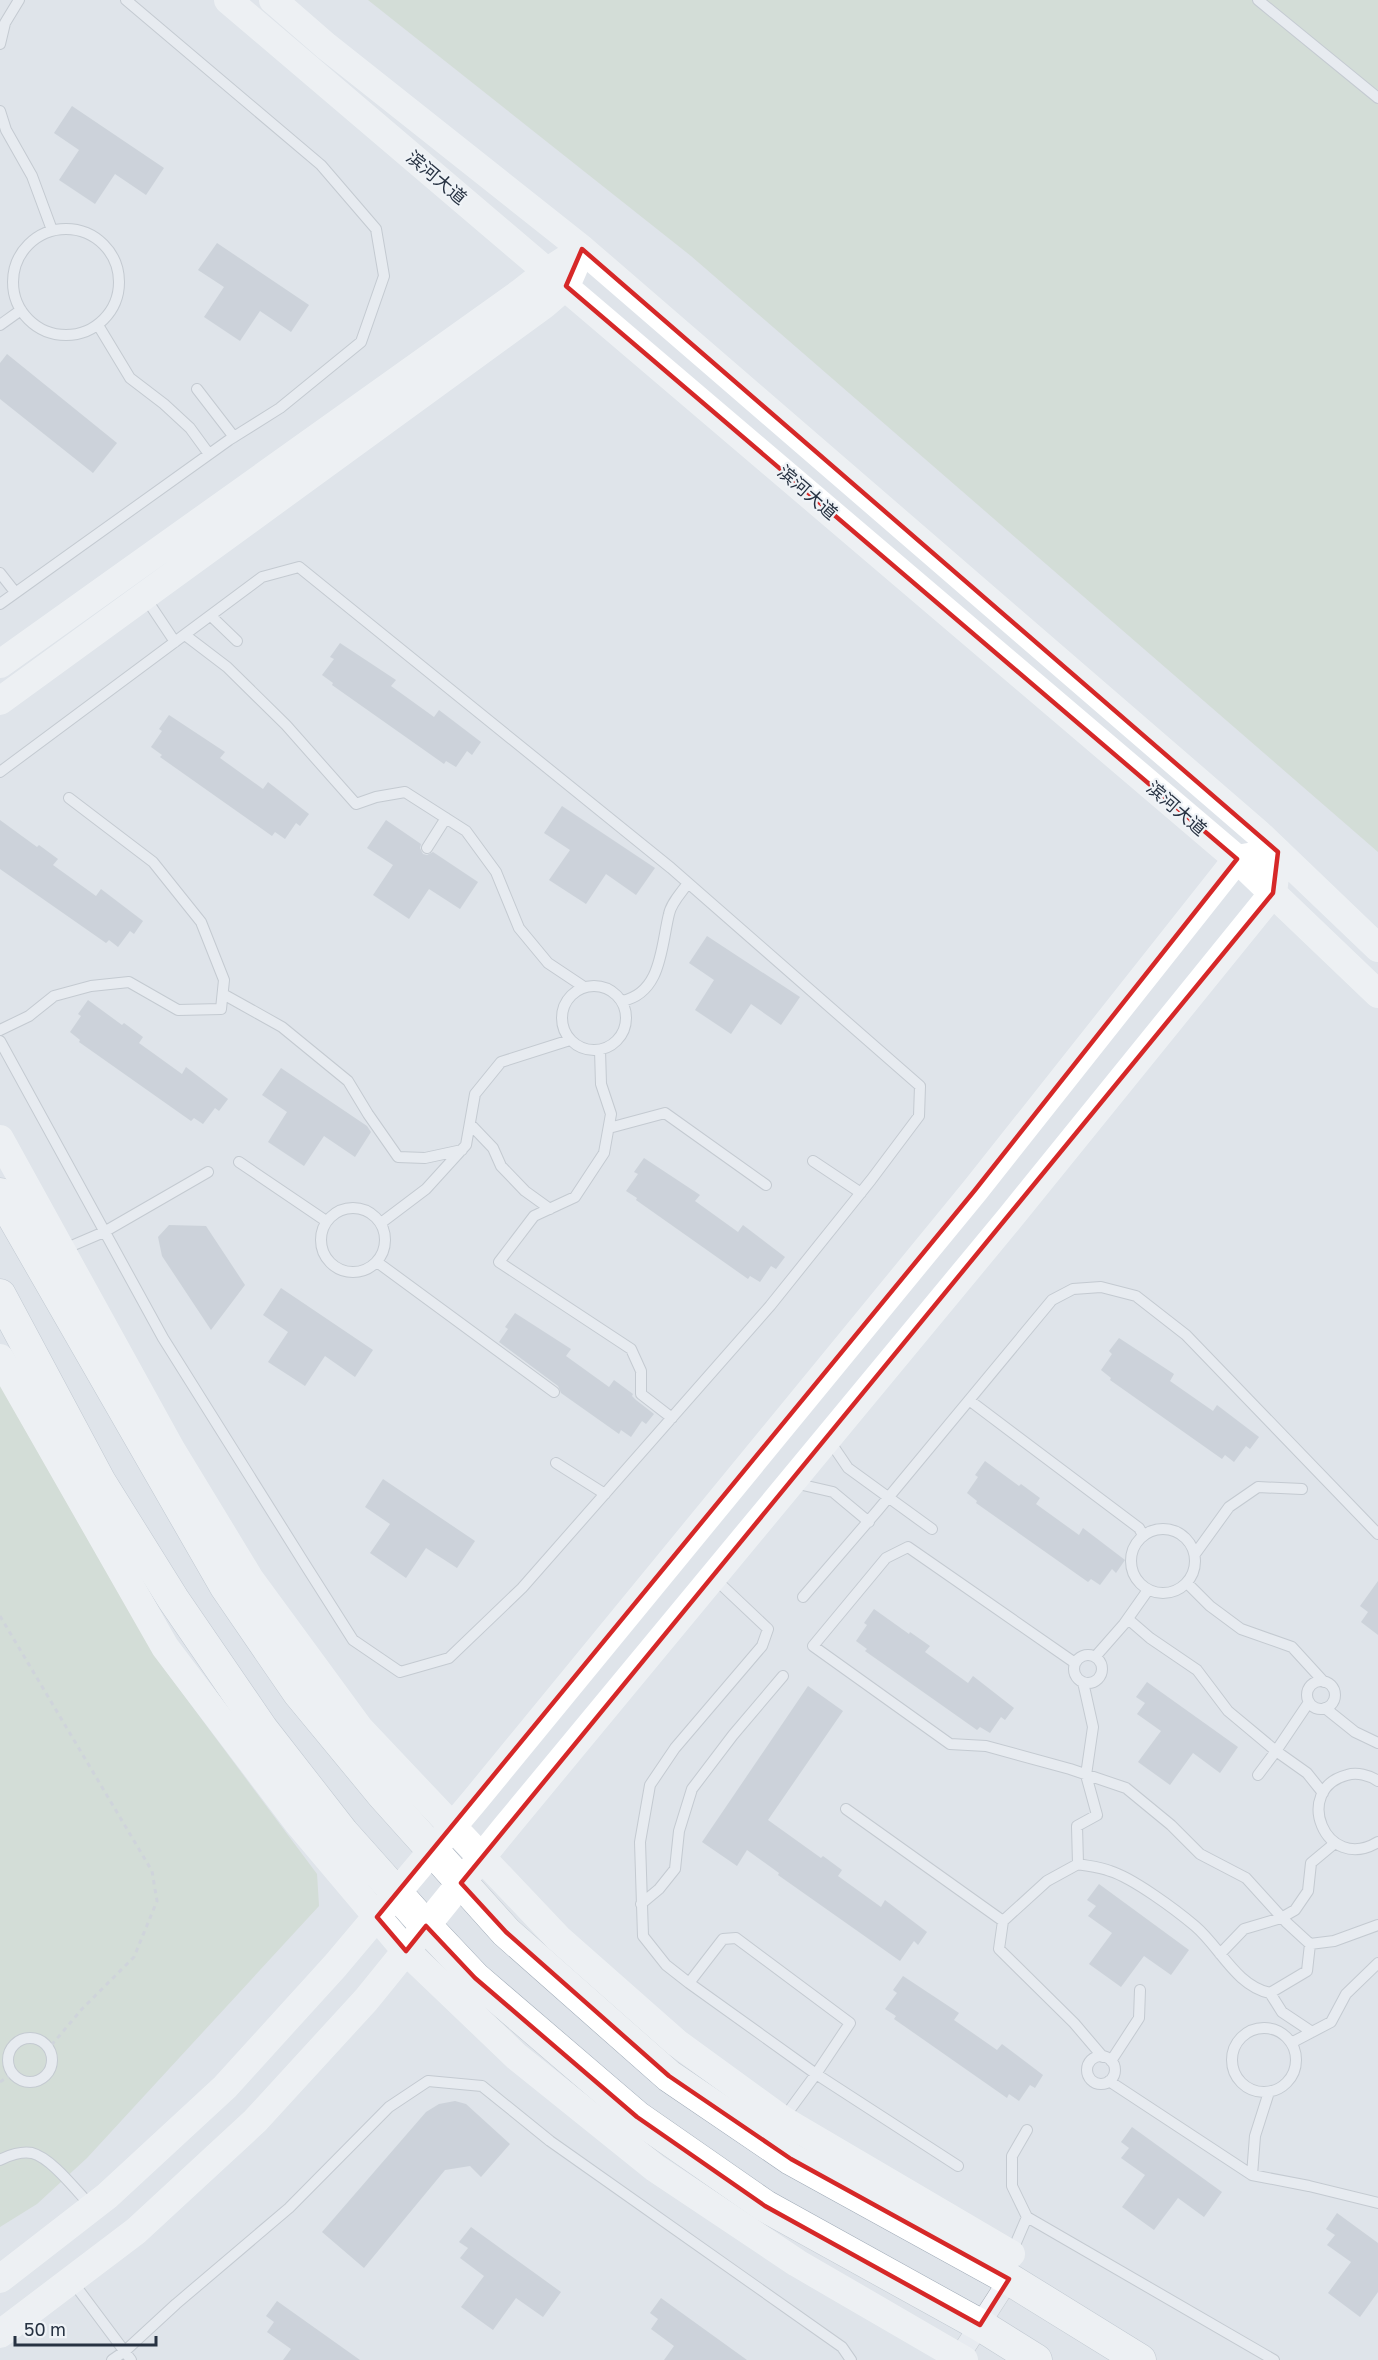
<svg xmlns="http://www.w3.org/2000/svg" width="1378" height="2360" viewBox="0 0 1378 2360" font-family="'Golos Text','Noto Sans SC',sans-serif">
<rect width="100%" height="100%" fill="#dfe4ea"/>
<!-- green -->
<path fill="#c6d4c0" d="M368 0H1378V852L691 256Z
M0 1383 165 1670 317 1874 319 1906 87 2158 37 2204 0 2227Z"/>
<!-- building -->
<path fill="#b6bdc7" d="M72 106 164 168 146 195 115 174 95 204 59 180 79 150 54 133Z
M217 243 309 305 291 332 260 311 240 341 204 317 224 287 198 270Z
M7 354 117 443 93 473 0 399V363Z
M340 643 396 680 391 686 434 717 439 710 481 742 472 755 467 751 456 767 446 761 444 764 332 685 333 683 322 675 334 659 330 657Z
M169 715 225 752 220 758 263 789 268 782 309 814 300 826 296 823 285 839 275 832 272 836 160 757 162 755 151 747 162 731 159 729Z
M562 806 655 868 636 895 606 874 586 904 549 880 570 850 544 833Z
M0 820 37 847 39 845 58 859 53 865 96 896 101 889 143 921 134 934 130 931 118 947 109 940 106 943 0 869Z
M386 820 421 844 420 848 423 854 427 855 433 852 478 882 460 909 429 889 409 919 373 895 393 865 367 848Z
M707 936 800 997 781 1025 751 1004 731 1034 695 1010 714 980 689 963Z
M88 1000 122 1025 124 1023 143 1037 139 1043 182 1074 186 1067 228 1099 219 1111 215 1108 203 1124 194 1118 191 1121 79 1042 80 1040 70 1032 81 1016 78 1014Z
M281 1068 367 1126 371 1132 355 1157 324 1136 304 1166 268 1142 287 1112 262 1095Z
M644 1158 700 1195 695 1201 738 1232 743 1225 785 1257 776 1269 771 1266 760 1282 750 1276 748 1279 636 1200 637 1198 626 1191 638 1174 634 1172Z
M169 1225 206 1226 245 1285 211 1330 162 1256 158 1237Z
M281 1288 373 1350 355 1377 325 1356 305 1386 268 1362 288 1332 263 1315Z
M515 1313 571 1349 566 1356 609 1387 614 1380 633 1394 632 1396 636 1400 654 1414 646 1424 642 1421 631 1437 621 1430 619 1434 561 1393 558 1386 499 1342 508 1329 505 1327Z
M1119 1338 1174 1374 1170 1381 1213 1411 1217 1405 1259 1437 1250 1449 1246 1446 1234 1462 1225 1455 1222 1459 1110 1380 1111 1378 1101 1370 1112 1354 1109 1351Z
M985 1461 1019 1486 1021 1484 1040 1498 1036 1504 1079 1535 1083 1528 1125 1560 1116 1573 1112 1569 1100 1585 1091 1579 1088 1582 976 1503 977 1501 967 1493 978 1477 975 1475Z
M383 1479 475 1541 457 1568 426 1548 406 1578 370 1553 390 1524 365 1507Z
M1378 1581V1635L1361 1622 1368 1612 1360 1606Z
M874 1609 909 1634 910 1632 930 1646 925 1652 968 1683 973 1676 1014 1708 1005 1720 1001 1717 990 1733 980 1727 977 1730 865 1651 867 1649 856 1641 867 1625 864 1623Z
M1147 1682 1238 1747 1220 1773 1193 1753 1170 1785 1138 1762 1161 1731 1137 1714 1145 1703 1136 1697Z
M808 1686 843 1711 768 1820 821 1858 823 1856 842 1870 838 1876 881 1907 885 1900 927 1932 918 1945 914 1941 900 1961 778 1875 779 1873 747 1850 737 1866 702 1842Z
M1099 1884 1189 1950 1171 1975 1144 1956 1121 1987 1089 1964 1112 1933 1088 1916 1096 1906 1087 1900Z
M903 1976 959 2013 954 2020 997 2050 1002 2044 1043 2075 1035 2088 1030 2085 1019 2101 1009 2094 1007 2098 894 2019 896 2016 885 2009 897 1993 893 1990Z
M455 2101 466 2104 510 2144 481 2177 470 2166 445 2170 364 2268 322 2232 426 2112 439 2104Z
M1132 2127 1222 2192 1204 2217 1178 2198 1154 2230 1122 2207 1145 2175 1121 2158 1129 2148 1121 2142Z
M1337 2213 1378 2243V2292L1360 2317 1328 2293 1351 2262 1327 2245 1335 2235 1326 2229Z
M471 2227 561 2292 543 2317 516 2298 493 2330 461 2307 484 2276 460 2258 468 2248 459 2242Z
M661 2298 747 2360H664L674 2346 651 2329 658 2319 650 2313Z
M277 2301 360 2360H283L291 2349 267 2332 274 2322 266 2316Z"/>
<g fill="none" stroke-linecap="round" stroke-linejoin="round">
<!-- lane casing -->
<g stroke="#a4abb4" stroke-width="12">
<path id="lane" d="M1258 0 1378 98
M0 44 5 23 19 0
M0 111 6 130 32 176 52 230
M13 282a53 53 0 1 1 106 0a53 53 0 1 1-106 0Z
M0 325 21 310
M98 325 130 378 164 404 190 428 209 454
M197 389 234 437
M0 573 15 592
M145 597 175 642
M0 604 229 440 280 408 361 342 384 276 376 229 321 165 126 0
M211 616 237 641
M185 635 227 667 286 725 356 804 376 797 405 792 466 831 496 872 519 928 548 963 584 987
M0 772 262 577 299 567 671 868 920 1086 919 1116 871 1180 770 1306 522 1588 449 1658 400 1672 353 1640 306 1566 163 1338 0 1041
M427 848 446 818
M562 1018a32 32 0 1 1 64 0a32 32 0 1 1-64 0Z
M223 994 282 1027 348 1081 368 1114 398 1157 425 1158 462 1150
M622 1001C662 993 661 946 669 914 671 903 682 892 688 883
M0 1030 29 1016 54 996 91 986 129 982 178 1010 221 1009 224 980 201 922 153 862 69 798
M600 1050 601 1084 611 1114 604 1153 575 1197 534 1216 499 1262 631 1349 641 1371V1394L672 1418
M471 1125 493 1148 501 1166 525 1191 550 1209
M609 1128 665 1113 766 1185
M813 1161 861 1193
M239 1162 326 1221
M321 1240a32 32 0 1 1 64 0a32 32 0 1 1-64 0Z
M381 1223 426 1189 466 1145 475 1094 501 1062 570 1040
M62 1250 104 1232 208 1172
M377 1262 554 1392
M969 1400 1139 1528 1143 1535
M829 1440 848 1468 932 1529
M556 1463 605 1494
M794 1483 833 1492 869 1522
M1131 1561a32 32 0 1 1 64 0a32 32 0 1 1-64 0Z
M1195 1554 1229 1507 1258 1487 1302 1489
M1187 1583 1210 1606 1241 1629 1292 1647 1324 1682
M803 1597 878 1510 1052 1300 1073 1289 1101 1287 1136 1296 1186 1335 1378 1534
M1128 1619 1150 1638 1197 1670 1228 1711 1276 1751 1309 1702
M1074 1669a14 14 0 1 1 28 0a14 14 0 1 1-28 0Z
M1095 1657 1124 1624 1148 1590
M1075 1663 908 1547 886 1558 813 1646 950 1744 986 1746 1070 1769 1126 1788 1171 1825 1200 1854 1246 1878 1286 1922 1310 1944 1334 1941 1378 1925
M1307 1695a14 14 0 1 1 28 0a14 14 0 1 1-28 0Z
M1325 1708 1355 1732 1378 1743
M1258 1775 1276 1751 1307 1773 1323 1793
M1378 1781C1369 1775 1357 1772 1347 1775 1292 1789 1325 1874 1378 1842
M846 1809 1003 1921
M1078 1864 1077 1826 1097 1815 1086 1775 1093 1727 1083 1682
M641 1904 659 1889 675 1869 679 1831 692 1789 733 1735 783 1676
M736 1938 850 2023 816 2074 689 1983 723 1939Z
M1220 1954 1244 1929 1281 1918 1295 1910 1308 1891 1311 1863 1335 1843
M689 1983 666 1965 643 1936 640 1842 650 1785 675 1748 762 1646 768 1629 713 1577
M1270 1993 1307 1971 1310 1944
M1232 2060a32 32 0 1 1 64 0a32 32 0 1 1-64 0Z
M8 2060a22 22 0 1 1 44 0a22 22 0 1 1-44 0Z
M1291 2043 1331 2022 1346 1994 1378 1963
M1087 2070a14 14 0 1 1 28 0a14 14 0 1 1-28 0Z
M1103 2057 1074 2023 999 1949 1003 1921 1047 1881 1078 1864C1088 1866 1100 1867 1110 1871 1133 1878 1176 1910 1195 1926 1220 1947 1236 1986 1270 1993L1282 2012 1312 2032
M1111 2061 1139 2018 1140 1990
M1109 2081 1252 2175
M1269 2092 1255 2136 1252 2175 1309 2186 1378 2203
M783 2119 816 2074 958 2166
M0 2160C9 2155 22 2151 32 2153 52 2158 78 2193 92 2207
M1027 2217 1012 2186V2156L1027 2130
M1012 2252 1027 2217 1274 2360
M72 2281 131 2360
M112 2360 125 2351 176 2304 289 2208 389 2107 428 2081 482 2086 550 2141 842 2347 851 2360"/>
</g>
<!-- street casing -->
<g stroke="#a4abb4" stroke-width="21">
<path id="street" d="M957 2360 1009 2279"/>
</g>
<!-- primary casing -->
<g stroke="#9ea9b6" stroke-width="33">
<path id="primary" d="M0 1194 226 1587 298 1692 383 1795 506 1932 669 2076 791 2159 1009 2279 1140 2360
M0 1295 100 1482 173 1599 262 1729 343 1833 426 1926 475 1978 637 2117 765 2206 980 2325 1036 2360"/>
</g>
<!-- path -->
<path stroke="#bdc2c9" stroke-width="3" stroke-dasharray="4.5 4.5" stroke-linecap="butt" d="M0 1616 152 1871 157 1901 134 1957 82 2009 49 2048
M0 2082 12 2074"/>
<!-- lane -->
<use href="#lane" stroke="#f2f4f8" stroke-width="10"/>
<!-- street -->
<use href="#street" stroke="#f2f4f8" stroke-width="20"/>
<!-- secondary -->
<path stroke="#fff" stroke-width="28" d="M228 0 1237 859 1378 994
M273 0 326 46 582 249 1258 833 1378 948
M0 664 520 293 548 271 582 249 566 286 544 305 0 701
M0 1139 171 1449 250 1579 360 1729 558 1938 677 2043 783 2120 1011 2254
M0 1358 165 1647 298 1823 406 1951 517 2057 655 2168 797 2263 964 2360
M0 2279 107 2196 225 2087 335 1966 474 1801 975 1190 1237 859 1278 852 1273 893 1010 1218 507 1826 366 2000 255 2121 136 2231 0 2334"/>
<!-- primary -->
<use href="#primary" stroke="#fff" stroke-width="32"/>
</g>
<!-- marked area -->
<path d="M0 0H1378V2360H0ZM582 249 1278 852 1273 893 461 1883 506 1932 669 2076 791 2159 1009 2279 980 2325 765 2206 637 2117 475 1978 426 1926 406 1951 377 1917 975 1190 1237 859 566 286Z" fill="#dfe4ea" fill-opacity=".55" fill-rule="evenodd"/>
<path fill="none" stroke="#d62828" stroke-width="4.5" stroke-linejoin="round" d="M582 249 1278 852 1273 893 461 1883 506 1932 669 2076 791 2159 1009 2279 980 2325 765 2206 637 2117 475 1978 426 1926 406 1951 377 1917 975 1190 1237 859 566 286Z"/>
<g text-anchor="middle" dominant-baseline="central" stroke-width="4.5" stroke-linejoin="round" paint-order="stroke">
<!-- street labels -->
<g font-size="18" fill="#273242" stroke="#eff3f7">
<text transform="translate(437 177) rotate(40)">滨河大道</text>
<text transform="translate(808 492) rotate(41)">滨河大道</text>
<text transform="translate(1177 808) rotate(41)">滨河大道</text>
</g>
</g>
<!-- scale -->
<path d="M15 2336v9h141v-9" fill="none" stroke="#273242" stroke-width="3"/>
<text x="24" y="2336" font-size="18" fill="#273242" stroke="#eff3f7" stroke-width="4.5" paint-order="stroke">50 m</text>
</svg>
